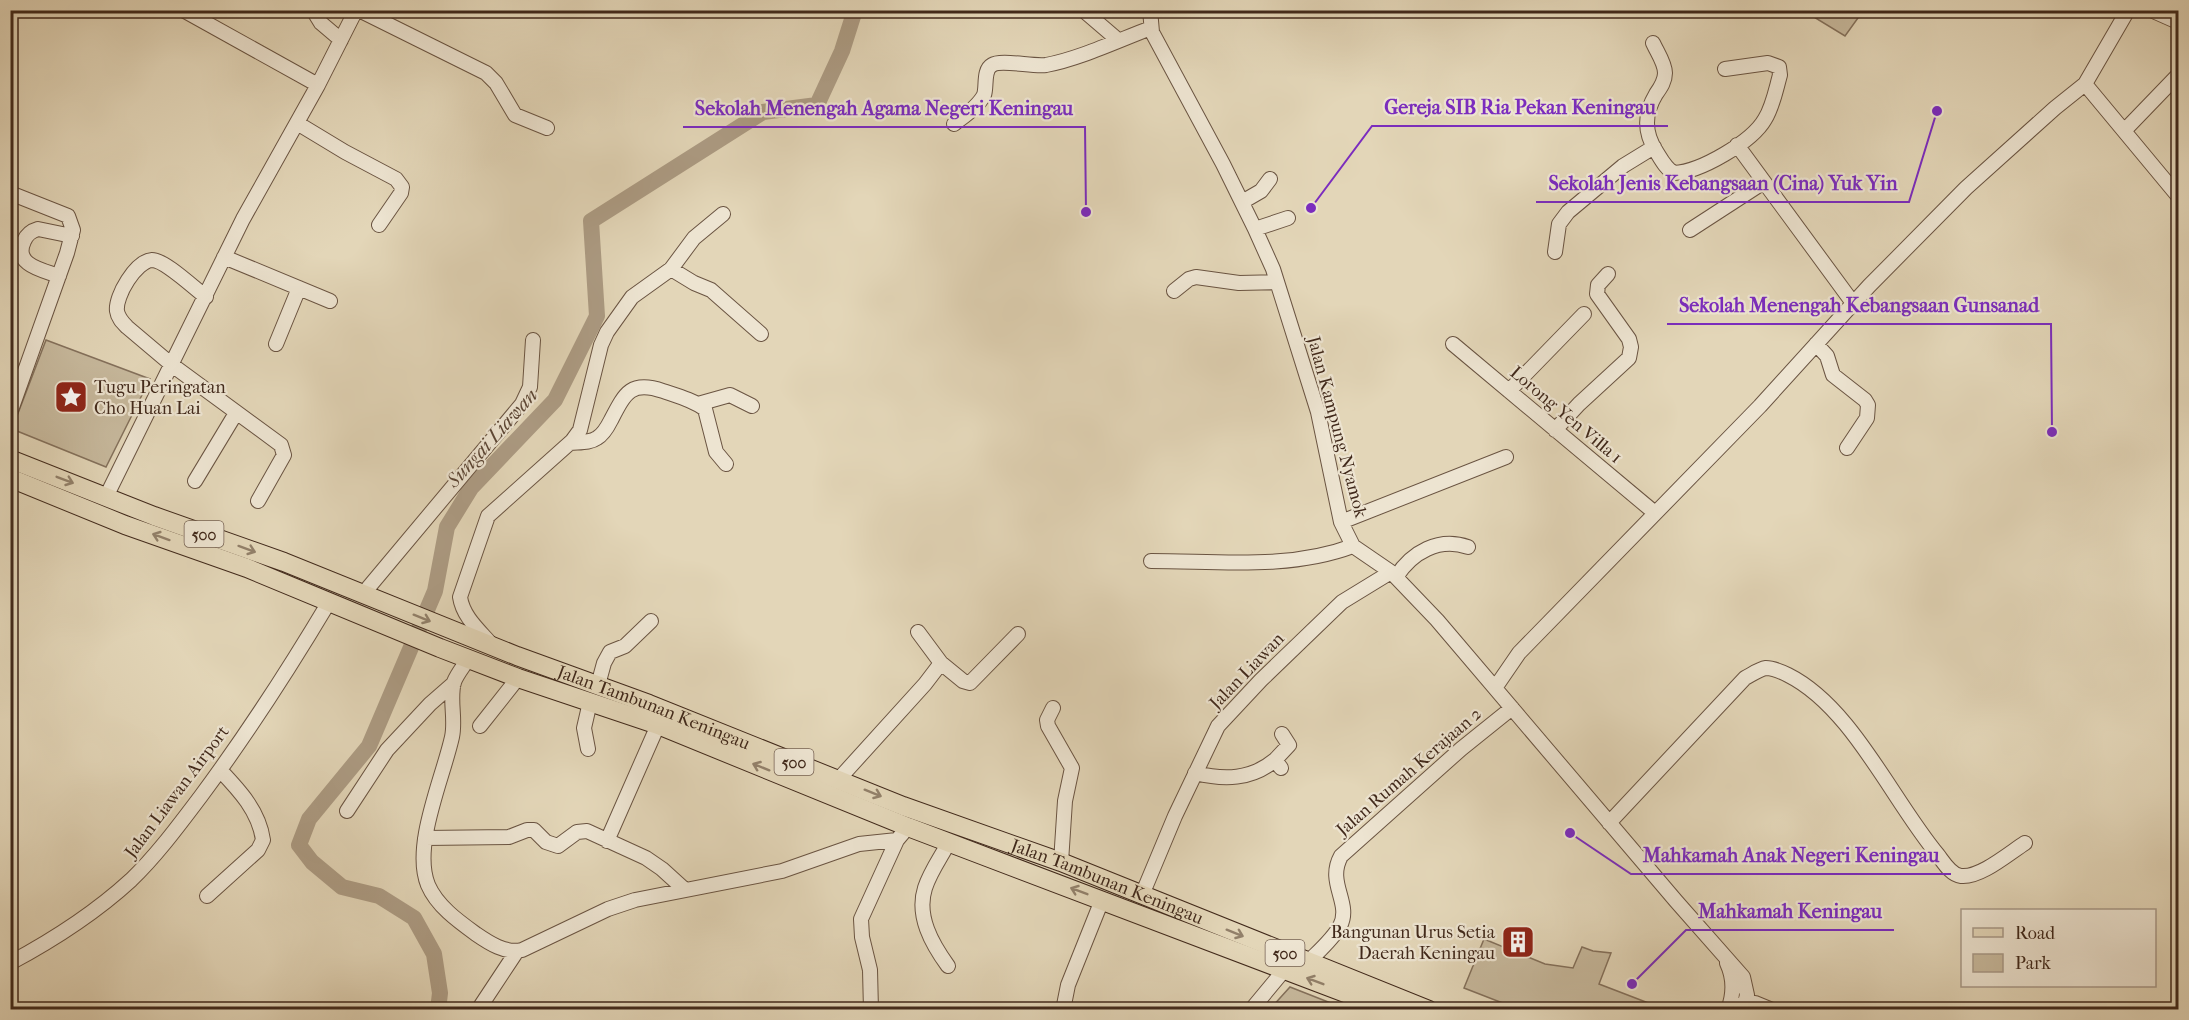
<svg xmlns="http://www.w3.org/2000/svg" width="2189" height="1020" viewBox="0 0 2189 1020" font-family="'IM FELL French Canon',serif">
<rect width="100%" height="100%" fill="#e3d6b8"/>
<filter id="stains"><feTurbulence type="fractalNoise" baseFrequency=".00333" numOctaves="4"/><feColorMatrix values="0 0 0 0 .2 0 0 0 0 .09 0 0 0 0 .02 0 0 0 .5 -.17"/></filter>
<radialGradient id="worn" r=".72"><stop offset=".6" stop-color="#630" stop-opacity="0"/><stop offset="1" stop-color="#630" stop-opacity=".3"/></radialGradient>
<!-- green -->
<path fill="#c7b99d" stroke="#84715c" stroke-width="1.5" d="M1804 11H1863L1845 36Z
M46 340 150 379 106 467 12 429Z
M1484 939 1545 964 1573 968 1582 947 1593 951 1611 953 1599 984 1664 1009H1518L1464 988Z
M1290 987 1346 1009H1270Z"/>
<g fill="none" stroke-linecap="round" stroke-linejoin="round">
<!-- river -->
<path stroke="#ac9b83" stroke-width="16" d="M438 1010 440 993 434 954 414 918 379 896 342 887 312 862 299 845 309 819 369 746 435 591 447 527 471 488 555 400 597 316 591 221 763 112 817 105 842 51 855 10"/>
<!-- minor casing -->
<g stroke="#6a5442" stroke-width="16">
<path id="minor" d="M183 10 318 85
M313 10 321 23 341 40
M359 10 486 73 496 83 515 115 547 128
M1083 10 1118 40
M1150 10 1152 32 1223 164 1255 229 1273 269 1318 412 1341 522 1353 546 1391 572 1437 620 1676 901 1743 977 1747 995 1743 1010
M2151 10 2178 22
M1653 43C1657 52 1665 63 1665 73 1665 81 1661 87 1656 94 1644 114 1644 132 1656 151 1661 159 1666 169 1674 173 1700 172 1752 142 1765 119 1773 106 1776 89 1780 75L1779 67 1768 63 1725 69
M2085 84 2178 196
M297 123 345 152 396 179 402 187 401 193 379 225
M954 124C964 116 978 107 984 95 987 87 983 70 992 65 1001 59 1033 67 1046 65 1079 59 1119 40 1151 28
M2124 131 2178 75
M1737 145 1853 303
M10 193 68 216 73 230 67 253 10 413
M1242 202 1261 191 1270 179
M1255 229 1288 218
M1690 230 1764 182
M1555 252 1559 224 1568 212 1623 166 1654 147
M224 257 330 301
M671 269 694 238 723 214
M59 276C42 270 13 265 24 241 27 234 31 231 38 229L72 236
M1174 291 1189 279 1196 277 1239 283 1277 282
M206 297C195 289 165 260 152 260 136 261 115 296 117 311 118 318 122 322 127 327L172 365 281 445 284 455 258 501
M276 344 299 288
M1453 344 1655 513
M1816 344 1827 356 1833 375 1865 400 1868 405 1867 418 1847 448
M1509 391 1584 314
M698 404 730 395 752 406
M1555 430 1579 404 1629 358 1631 347 1629 339 1597 294 1598 285 1608 274
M570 443C579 442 590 443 597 438 604 434 608 426 611 420 625 393 631 380 663 391 678 396 693 400 705 409L716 452 726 464
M195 481 236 413
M106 497 243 219 318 85 356 10
M1341 522 1506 457
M1151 561C1218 561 1289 570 1353 546
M1396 577C1412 552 1439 537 1468 547
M363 594 522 404 530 387 533 340
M491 644C479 630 463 617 460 597L488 516 572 441 580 430 601 345 607 332 632 297 671 269 694 283 711 290 761 334
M468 659C464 666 457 674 454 682 449 699 456 719 452 737 443 778 412 846 428 885 437 906 458 921 476 934 489 943 506 954 522 950L608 909 635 900 782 871 859 844 897 840 908 827
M941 663 963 681 970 683 1018 634
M598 685 604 663 610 652 625 646 651 621
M1495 688 1519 653 1760 406 1869 286 1966 188 2055 108 2085 84 2128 10
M1053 708 1047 720 1048 726 1072 768 1065 801 1061 862
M480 726 518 678
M588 749 584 728 590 702
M1275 760 1289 745 1282 734
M1195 773C1224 780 1251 780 1275 760L1281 768
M838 780 925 684 941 663 918 632
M347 811 387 750 430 704 454 683
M1609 823 1745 678C1751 675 1759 669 1766 668 1773 668 1782 672 1788 675 1852 707 1892 800 1938 855 1944 863 1951 875 1961 876 1980 878 2008 854 2025 843
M425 838 509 837 527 830H534L546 842 558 846 577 832 587 831 646 858 662 869 684 889
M607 841 658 725
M1142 895 1175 816 1218 726 1261 680 1342 602 1391 572
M207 896 258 850 263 840C259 811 239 790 220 770
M1308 962C1319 951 1333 939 1340 926 1352 903 1326 883 1341 856L1461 749 1512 708
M10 963C53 940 95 913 131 880 157 855 179 825 201 796 247 734 289 669 329 602
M1727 963C1734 978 1734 994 1728 1010
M948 966C932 944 916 916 925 888 930 872 941 857 949 842
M1737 1005 1755 1003 1772 1010
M478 1010 517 951
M871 1010 870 970 862 937 861 919 897 840
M1063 1010 1068 985 1102 900
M1251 1010 1285 969"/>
</g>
<!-- major casing -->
<g stroke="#41291b" stroke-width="20">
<g id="major">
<path id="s1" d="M10 459 154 516 284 562 517 656 649 704 903 806 1061 862 1429 1010"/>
<path d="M10 478 125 525 247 568 440 648 518 678 658 725 908 827 1390 1010"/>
</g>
</g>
<!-- minor -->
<use href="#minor" stroke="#ede4d1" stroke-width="14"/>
<!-- major -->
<use href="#major" stroke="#e3d6b8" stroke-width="18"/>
</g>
<!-- one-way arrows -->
<defs><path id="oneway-shaft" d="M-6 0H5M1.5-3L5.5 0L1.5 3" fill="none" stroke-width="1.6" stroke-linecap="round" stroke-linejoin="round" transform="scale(1.5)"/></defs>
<g stroke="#92806a">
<use href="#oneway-shaft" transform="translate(65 480) rotate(21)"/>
<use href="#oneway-shaft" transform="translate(161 537) rotate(-160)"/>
<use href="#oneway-shaft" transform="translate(247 549) rotate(20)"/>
<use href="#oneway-shaft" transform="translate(422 618) rotate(22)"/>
<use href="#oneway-shaft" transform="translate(761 767) rotate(-158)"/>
<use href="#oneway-shaft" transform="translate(873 793) rotate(22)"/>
<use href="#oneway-shaft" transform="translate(1079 891) rotate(-159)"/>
<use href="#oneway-shaft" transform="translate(1235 933) rotate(22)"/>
<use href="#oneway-shaft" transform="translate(1315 981) rotate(-159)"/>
</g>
<!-- icons -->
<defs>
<g id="sight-square" transform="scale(1.725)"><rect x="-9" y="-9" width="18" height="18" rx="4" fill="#8f2418" stroke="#ede4d1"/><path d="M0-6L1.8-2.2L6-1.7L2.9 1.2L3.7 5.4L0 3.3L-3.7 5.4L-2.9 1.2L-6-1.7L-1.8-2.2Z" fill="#fff"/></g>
<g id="building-square" transform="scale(1.725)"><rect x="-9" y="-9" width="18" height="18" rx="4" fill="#8f2418" stroke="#ede4d1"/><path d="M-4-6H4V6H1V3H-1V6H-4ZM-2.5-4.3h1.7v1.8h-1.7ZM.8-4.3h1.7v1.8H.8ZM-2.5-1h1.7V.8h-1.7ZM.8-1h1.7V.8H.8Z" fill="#fff"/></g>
</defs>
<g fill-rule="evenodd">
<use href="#sight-square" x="71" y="397"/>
<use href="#building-square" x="1518" y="942"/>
</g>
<g text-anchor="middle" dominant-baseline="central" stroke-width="4.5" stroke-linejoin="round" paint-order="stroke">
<!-- shield labels -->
<g fill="#ede4d1" stroke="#756152" stroke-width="1.5">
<rect x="184.5" y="521" width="39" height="26" rx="4.5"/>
<rect x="774.5" y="749" width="39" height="26" rx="4.5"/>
<rect x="1265.5" y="940" width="39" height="26" rx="4.5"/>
</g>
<g font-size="16" font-weight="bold" fill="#41291b">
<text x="204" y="534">500</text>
<text x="794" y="762">500</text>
<text x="1285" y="953">500</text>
</g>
<!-- poi labels -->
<g font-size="18" fill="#41291b" stroke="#ede4d1" text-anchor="start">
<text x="94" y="387">Tugu Peringatan<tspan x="94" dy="21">Cho Huan Lai</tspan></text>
<text x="1495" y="932" text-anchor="end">Bangunan Urus Setia<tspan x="1495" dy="21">Daerah Keningau</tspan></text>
</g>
<!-- street labels -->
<g font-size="18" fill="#41291b" stroke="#ede4d1">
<text transform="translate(1566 415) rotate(40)">Lorong Yen Villa 1</text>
<text transform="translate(1337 427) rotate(75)">Jalan Kampung Nyamok</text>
<text transform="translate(1247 671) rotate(-46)">Jalan Liawan</text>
<text stroke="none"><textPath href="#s1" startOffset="690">Jalan Tambunan Keningau</textPath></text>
<text transform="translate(1409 772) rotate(-41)">Jalan Rumah Kerajaan 2</text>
<text transform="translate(177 792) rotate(-53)">Jalan Liawan Airport</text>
<text stroke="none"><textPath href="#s1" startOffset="1176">Jalan Tambunan Keningau</textPath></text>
</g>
<!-- water labels -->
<g font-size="20" font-style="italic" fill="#5c4635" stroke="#ede4d1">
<text transform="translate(492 438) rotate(-48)">Sungai Liawan</text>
</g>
</g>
<!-- callouts -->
<path fill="none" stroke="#7b2cbf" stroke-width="2" d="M1311 208L1372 126H1668M1086 212L1085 127H683M1937 111L1909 202H1536M2052 432L2051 324H1667M1570 833L1631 874H1951M1632 984L1686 930H1894"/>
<g fill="#7b2cbf" stroke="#ede4d1" stroke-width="2">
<circle cx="1311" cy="208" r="6"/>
<circle cx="1086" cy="212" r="6"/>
<circle cx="1937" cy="111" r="6"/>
<circle cx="2052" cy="432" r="6"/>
<circle cx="1570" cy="833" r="6"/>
<circle cx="1632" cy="984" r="6"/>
</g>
<g font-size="20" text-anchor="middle" font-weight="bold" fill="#7b2cbf" stroke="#ede4d1" stroke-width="4.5" stroke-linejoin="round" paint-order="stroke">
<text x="1520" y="114">Gereja SIB Ria Pekan Keningau</text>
<text x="884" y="115">Sekolah Menengah Agama Negeri Keningau</text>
<text x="1723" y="190">Sekolah Jenis Kebangsaan (Cina) Yuk Yin</text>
<text x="1859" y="312">Sekolah Menengah Kebangsaan Gunsanad</text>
<text x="1791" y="862">Mahkamah Anak Negeri Keningau</text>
<text x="1790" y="918">Mahkamah Keningau</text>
</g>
<!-- margin -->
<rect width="2189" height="1020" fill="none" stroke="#e3d6b8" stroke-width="36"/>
<rect x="12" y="12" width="2165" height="996" fill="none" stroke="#41291b" stroke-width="3"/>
<rect x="18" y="18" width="2153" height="984" fill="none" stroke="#41291b" stroke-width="1.5"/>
<!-- legend -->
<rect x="1961" y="909" width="195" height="78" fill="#ede4d1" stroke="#a89988" stroke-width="1.5"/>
<rect x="1973" y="928" width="30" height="9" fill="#e3d6b8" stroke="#a89988" stroke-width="1.5"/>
<text x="2015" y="939" font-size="18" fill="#41291b">Road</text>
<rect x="1973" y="954" width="30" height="18" fill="#c7b99d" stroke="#a89988" stroke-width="1.5"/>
<text x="2015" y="969" font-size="18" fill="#41291b">Park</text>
<rect width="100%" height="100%" filter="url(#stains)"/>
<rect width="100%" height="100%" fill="url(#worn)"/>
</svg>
